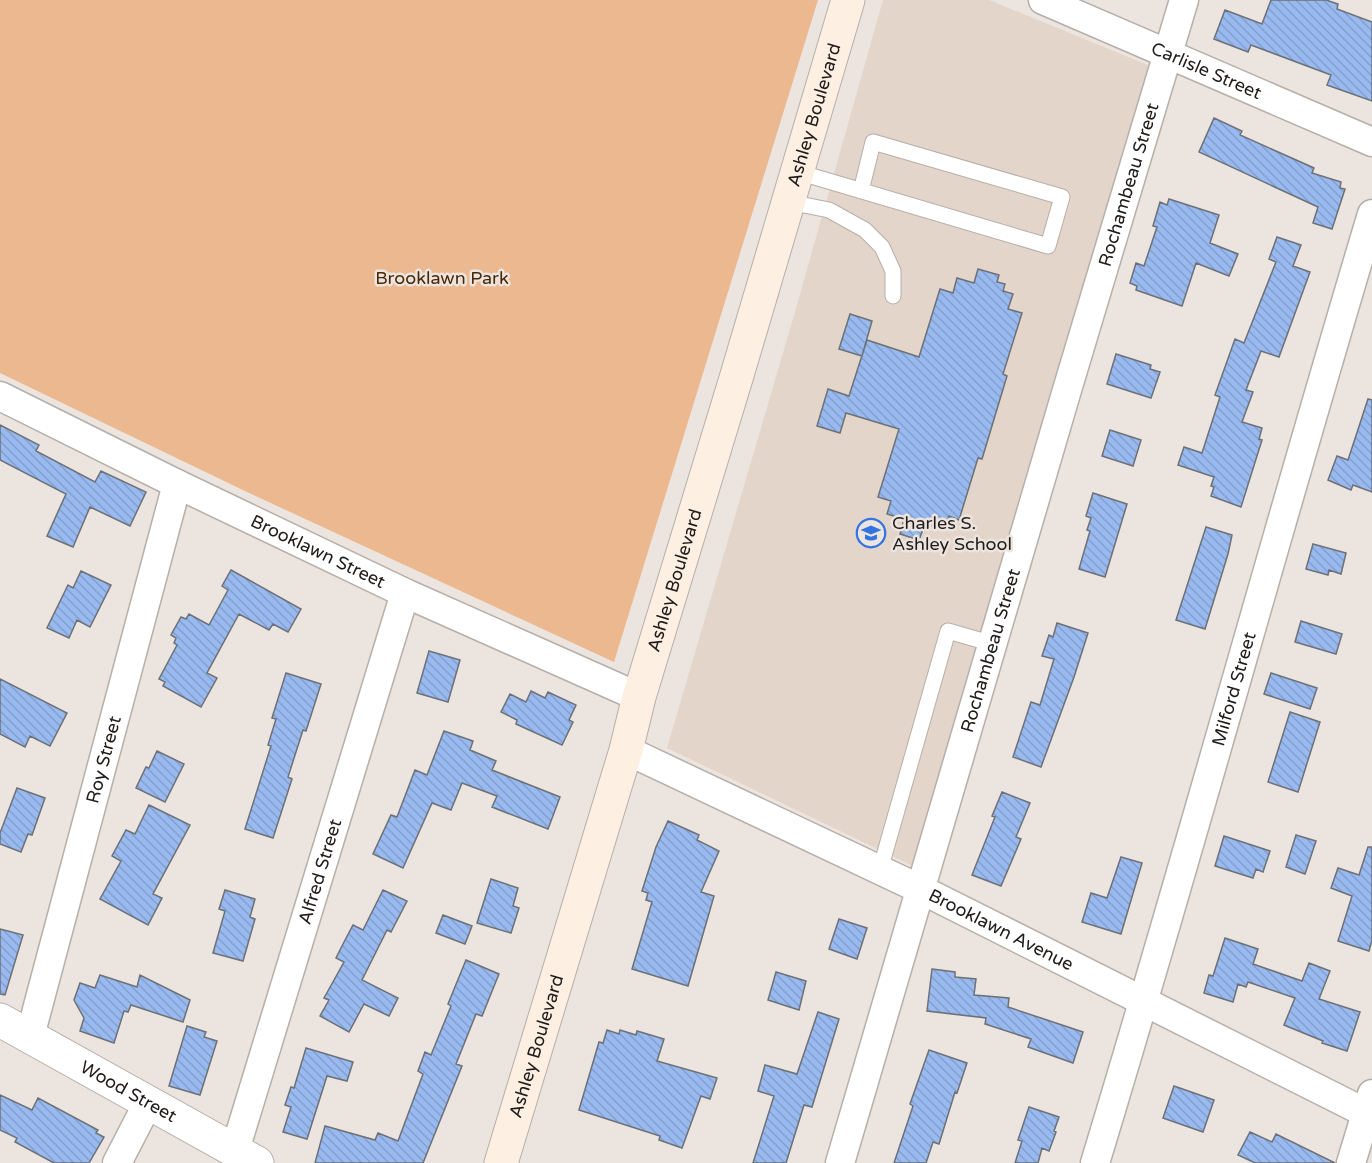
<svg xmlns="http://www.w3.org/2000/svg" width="1372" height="1163" viewBox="0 0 1372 1163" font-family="'Varela Round',sans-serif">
<defs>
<pattern id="building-back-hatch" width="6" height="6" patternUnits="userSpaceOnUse" patternTransform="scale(1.5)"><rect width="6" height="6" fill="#99baf0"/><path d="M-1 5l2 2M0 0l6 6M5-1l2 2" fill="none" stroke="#839fcd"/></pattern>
</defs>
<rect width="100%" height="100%" fill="#ece4de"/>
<!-- built -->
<path fill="#e3d5ca" d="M883 0H989L1150 66 915 867 667 748 793 319Z"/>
<!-- park -->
<path fill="#ecb890" d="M0 0H818L614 662 247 492 0 373Z"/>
<!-- building -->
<path fill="url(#building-back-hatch)" stroke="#6c7077" stroke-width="1.5" d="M1271 0H1326L1338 4 1337 9 1372 22V101L1327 85 1331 75 1251 45 1248 52 1214 39 1225 10 1262 24Z
M1214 118 1242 131 1240 135 1314 168 1312 173 1341 182 1340 188 1345 189 1332 229 1313 223 1318 207 1199 152Z
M1169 199 1219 215 1210 243 1238 254 1229 276 1196 263 1182 306 1136 290 1137 286 1130 283 1136 263 1144 266 1157 227 1153 226 1160 202 1167 205Z
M1277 237 1301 245 1293 266 1310 272 1279 357 1261 351 1246 390 1253 392 1242 422 1262 428 1259 439 1262 440 1241 507 1211 496 1214 487 1211 486 1214 477 1178 465 1184 447 1202 453 1220 397 1215 395 1235 339 1244 343 1276 262 1269 259Z
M978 269 999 275 997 282 1005 284 1003 291 1013 294 1008 309 1022 313 1003 374 1007 376 982 459 978 458 959 520 949 516 945 530 925 524 919 540 900 534 904 519 887 514 891 501 878 497 899 429 846 413 840 433 817 426 828 389 849 396 867 340 919 357 940 289 953 293 957 278 974 283Z
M850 314 872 321 862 356 839 349Z
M1116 354 1151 365 1150 369 1160 372 1151 398 1107 384Z
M1368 399 1372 400V492L1353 485 1351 490 1328 480 1337 456 1348 460Z
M0 425 39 445 36 451 95 482 101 471 146 492 130 526 90 507 73 547 47 536 66 494 0 460Z
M1110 430 1141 440 1133 466 1102 456Z
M1093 493 1127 504 1105 577 1079 569 1090 531 1087 530 1091 518 1086 516Z
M1206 527 1232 535 1228 554 1205 629 1176 620Z
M1313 544 1346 553 1341 574 1329 570 1328 575 1306 569Z
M231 570 301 609 288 632 273 624 269 630 239 614 207 673 217 678 201 707 163 686 165 682 159 679 177 645 174 643 176 638 171 635 181 617 186 619 189 614 209 625 228 590 222 586Z
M81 571 111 585 90 627 77 620 69 638 47 628 68 585 73 588Z
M1301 621 1342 634 1336 654 1295 642Z
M1057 623 1088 633 1074 677 1041 767 1013 757 1031 702 1040 705 1054 659 1042 656 1049 635 1053 637Z
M429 651 460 660 448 702 417 693Z
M286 673 321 684 306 731 303 730 288 777 292 779 273 838 245 829 271 746 268 745 276 719 272 718Z
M1271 673 1317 688 1310 709 1264 694Z
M0 679 67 713 50 746 30 736 25 747 0 734Z
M531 691 545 698 548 692 576 705 569 720 573 722 562 745 516 724 517 720 501 712 510 694 526 702Z
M1290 712 1320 722 1298 792 1268 782Z
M444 731 473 741 470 750 496 761 492 770 560 797 548 829 492 807 497 796 462 783 451 810 432 803 403 868 373 854 391 815 397 817 415 770 427 775Z
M157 751 184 764 165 802 136 788 146 767 149 768Z
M17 788 45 798 32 835 28 834 21 852 0 844V833Z
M1002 792 1030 803 1016 837 1021 839 1001 886 972 875 995 817 992 816Z
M149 805 190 825 153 894 162 898 148 925 100 899 121 861 112 856 126 830 135 834Z
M668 821 699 835 697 840 719 851 701 892 714 896 688 986 632 969 652 902 646 900 648 893 642 891 656 847Z
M1296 835 1316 841 1305 874 1286 867Z
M1224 836 1270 851 1263 872 1256 869 1253 878 1215 866Z
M1368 847H1372V940L1369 951 1338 941 1352 896 1331 888 1338 868 1359 875Z
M1121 857 1142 863 1121 934 1082 922 1091 893 1107 898Z
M491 879 518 888 513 906 519 908 511 933 477 923Z
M225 890 255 899 250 917 255 919 243 961 213 953 225 911 219 909Z
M383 890 407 901 391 932 387 930 362 980 398 998 389 1016 364 1004 349 1032 320 1016 329 1000 324 998 344 962 336 958 343 944 353 925 363 930Z
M443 915 472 926 465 944 436 933Z
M839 919 867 928 857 959 829 949Z
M0 929 23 935 5 995 0 994Z
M1225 938 1258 949 1253 964 1302 981 1309 963 1330 971 1319 999 1360 1012 1347 1051 1322 1043 1323 1041 1284 1025 1295 998 1248 982 1246 987 1238 984 1233 1002 1204 993 1209 975 1213 976Z
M466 960 499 974 482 1016 476 1014 456 1064 462 1066 423 1163H315L325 1126 375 1140 378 1133 398 1141 423 1074 418 1071 425 1052 431 1055 451 1006 448 1004Z
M932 969 955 972V977L976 979 974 995 1009 998 1008 1007 1083 1032 1073 1063 1028 1047 1031 1039 985 1024 986 1018 927 1011Z
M776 972 806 981 799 1010 768 1000Z
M100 975 137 987 140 975 190 1000 183 1022 131 1005 128 1012 124 1011 114 1043 80 1031 84 1018 74 1000 80 983 95 988Z
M818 1012 839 1019 812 1107 804 1105 786 1163H753L774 1096 758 1091 765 1065 797 1074Z
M187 1026 206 1032 204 1037 217 1041 200 1095 169 1086Z
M607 1030 619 1034 620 1030 636 1035 637 1031 664 1039 657 1061 717 1078 710 1099 701 1096 682 1148 659 1140 660 1136 579 1110 599 1042 603 1043Z
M306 1048 353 1062 347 1081 327 1076 307 1139 283 1132 291 1107 285 1105 291 1087 294 1088Z
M929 1050 967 1063 957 1093 955 1092 939 1144 933 1142 926 1163H894L913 1106 910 1104Z
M1174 1086 1214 1100 1203 1132 1163 1118Z
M0 1095 32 1110 38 1098 98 1130 96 1133 104 1137 89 1163H54L15 1142 17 1138 0 1130Z
M1029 1107 1059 1117 1054 1131 1056 1132 1049 1151 1042 1148 1038 1163H1015L1022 1141 1018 1140Z
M1250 1132 1272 1142 1276 1134 1335 1163H1255L1238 1155Z"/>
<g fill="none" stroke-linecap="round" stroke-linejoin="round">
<!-- service casing -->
<g stroke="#b6afa9" stroke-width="17">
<path id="service" d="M798 172 1048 246 1062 197 873 142 861 191
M789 202 829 210 865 230 882 247 893 271V296
M880 870 948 631 993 644"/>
</g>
<!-- minor casing -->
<g stroke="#b6afa9" stroke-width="31">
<g id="minor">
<path id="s1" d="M1043 0 1372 142"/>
<path id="s2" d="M0 396 177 484 405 593 639 697"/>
<path id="s3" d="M626 750 920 889 1372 1116"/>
<path id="s4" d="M30 1036 177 484"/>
<path id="s5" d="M235 1150 405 593"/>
<path d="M117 1163 148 1103"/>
<path id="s6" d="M840 1163 1067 390 1184 0"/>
<path id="s7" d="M1095 1163C1191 848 1277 530 1372 214"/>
<path d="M1351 1163 1372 1094"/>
</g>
</g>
<!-- tertiary casing -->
<g stroke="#b6afa9" stroke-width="35">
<g id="tertiary">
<path id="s8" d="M0 1020 257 1163"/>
</g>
</g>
<!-- secondary casing -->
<g stroke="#b6afa9" stroke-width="35">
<g id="secondary">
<path id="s9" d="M501 1163 626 750 639 697 737 375 848 0"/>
</g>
</g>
<!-- service -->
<use href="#service" stroke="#fff" stroke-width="15"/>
<!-- minor -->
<use href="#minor" stroke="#fff" stroke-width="28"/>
<!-- tertiary -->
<use href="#tertiary" stroke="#fff" stroke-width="33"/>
<!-- secondary -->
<use href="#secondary" stroke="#feefe3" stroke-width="33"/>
</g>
<!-- icons -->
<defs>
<g id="school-ring" transform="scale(1.5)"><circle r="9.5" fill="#ece4de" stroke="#3474e2" stroke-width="1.5"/><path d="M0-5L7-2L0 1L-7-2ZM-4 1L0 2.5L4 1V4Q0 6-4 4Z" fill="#3474e2"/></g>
</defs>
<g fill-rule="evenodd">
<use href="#school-ring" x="871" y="533"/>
</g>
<g text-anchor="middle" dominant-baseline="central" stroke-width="5" stroke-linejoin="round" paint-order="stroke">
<!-- street labels -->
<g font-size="18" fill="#1f1c1a" stroke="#ece4de">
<text stroke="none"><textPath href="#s1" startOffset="178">Carlisle Street</textPath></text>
<text stroke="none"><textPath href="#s9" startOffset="1094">Ashley Boulevard</textPath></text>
<text stroke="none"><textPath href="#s6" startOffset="1020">Rochambeau Street</textPath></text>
<text stroke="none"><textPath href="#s2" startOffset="354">Brooklawn Street</textPath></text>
<text stroke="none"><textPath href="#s9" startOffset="608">Ashley Boulevard</textPath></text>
<text stroke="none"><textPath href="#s6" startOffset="534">Rochambeau Street</textPath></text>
<text stroke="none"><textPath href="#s7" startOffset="494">Milford Street</textPath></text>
<text stroke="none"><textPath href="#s4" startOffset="286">Roy Street</textPath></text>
<text stroke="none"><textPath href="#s5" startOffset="291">Alfred Street</textPath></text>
<text stroke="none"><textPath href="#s3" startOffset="416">Brooklawn Avenue</textPath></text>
<text stroke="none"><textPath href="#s9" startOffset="122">Ashley Boulevard</textPath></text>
<text stroke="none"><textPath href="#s8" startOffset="147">Wood Street</textPath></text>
</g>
<!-- park labels -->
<g font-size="18" fill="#4b2805" stroke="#ece4de">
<text x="442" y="278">Brooklawn Park</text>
</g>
<!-- poi labels -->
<g font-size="18" fill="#1f1c1a" stroke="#ece4de" text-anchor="start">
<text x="892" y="523">Charles S.<tspan x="892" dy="21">Ashley School</tspan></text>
</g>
</g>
</svg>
